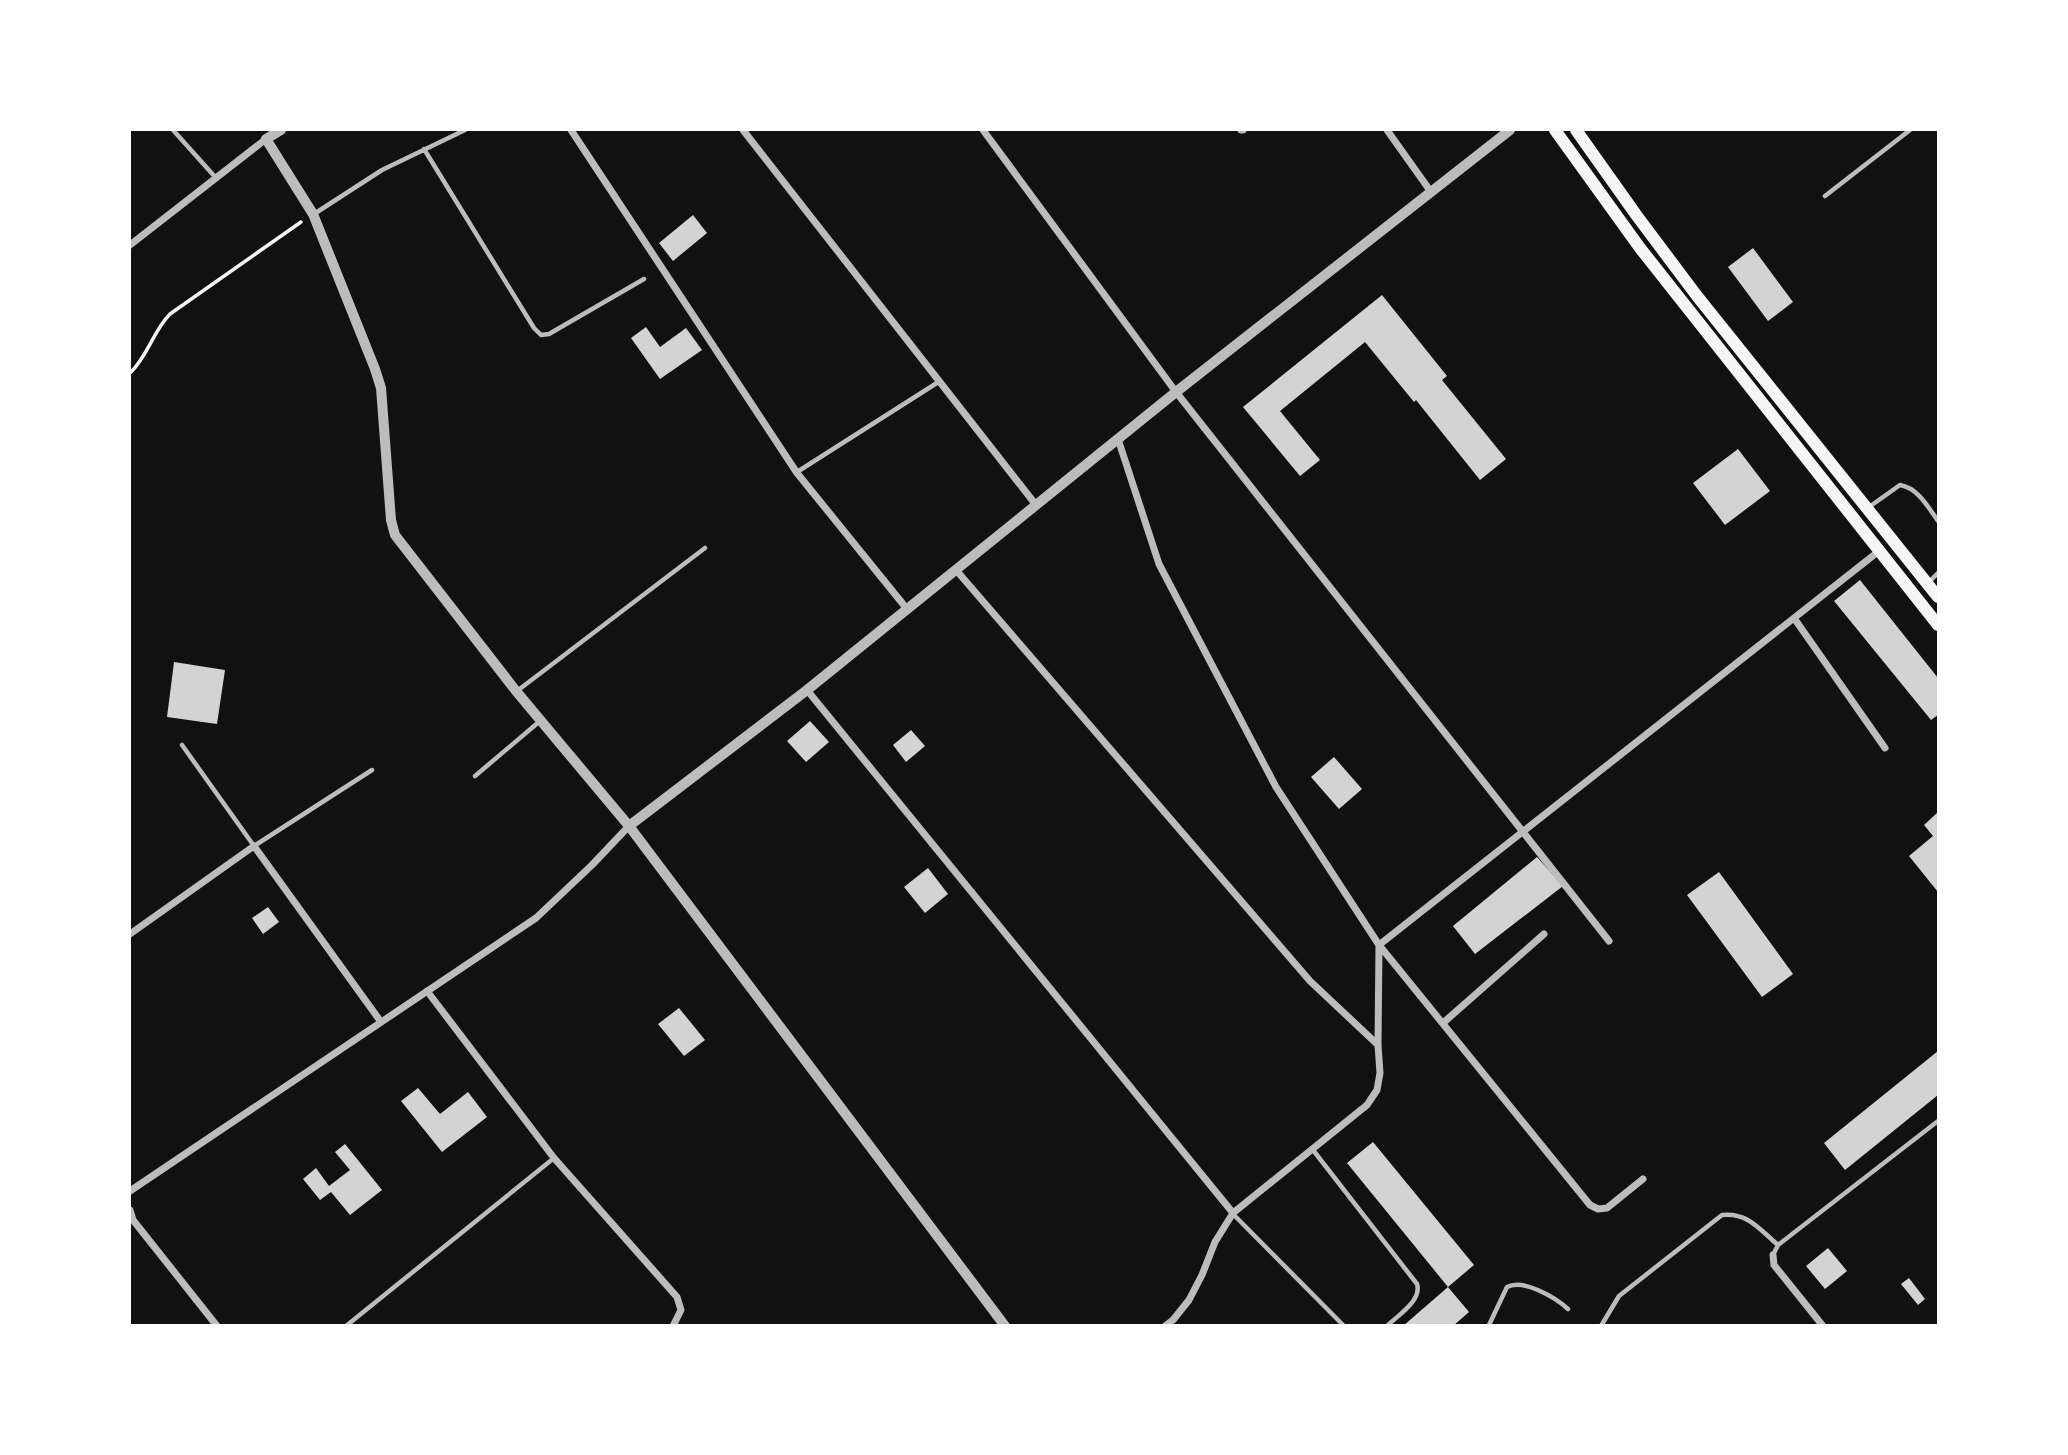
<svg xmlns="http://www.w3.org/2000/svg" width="2068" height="1455" viewBox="0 0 2068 1455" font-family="'Fira Sans',sans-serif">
<rect width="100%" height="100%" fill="#111"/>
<!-- building -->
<path fill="#d3d3d3" d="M693 215 707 233 673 261 659 243Z
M1753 248 1793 302 1768 321 1728 267Z
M1382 295 1447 376 1442 380 1506 459 1480 480 1416 400 1414 402 1365 342 1280 411 1320 460 1300 476 1243 407Z
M646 327 660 347 686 328 702 350 660 379 631 338Z
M1738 449 1770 491 1725 525 1693 483Z
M1860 580 1938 678V715L1931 720 1834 601Z
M174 662 225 670 217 724 167 717Z
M810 721 829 742 806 762 787 741Z
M911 730 925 746 906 762 893 745Z
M1334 757 1362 789 1339 809 1311 777Z
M1938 812V892L1909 856 1933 836 1924 825Z
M1537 857 1563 886 1475 954 1453 926Z
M928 868 948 894 925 913 904 887Z
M1719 872 1793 974 1762 997 1687 895Z
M268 907 279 922 263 934 252 918Z
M679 1008 705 1040 684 1056 658 1024Z
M1938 1051V1095L1845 1170 1824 1143Z
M418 1088 440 1114 468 1092 487 1117 442 1152 401 1101Z
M1373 1142 1474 1265 1448 1287 1469 1312 1453 1326H1403L1448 1287 1347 1163Z
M345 1144 382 1190 350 1215 331 1192 320 1200 303 1179 316 1168 329 1186 350 1170 335 1152Z
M1828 1248 1847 1271 1825 1289 1806 1266Z
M1909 1278 1925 1299 1918 1305 1901 1284Z"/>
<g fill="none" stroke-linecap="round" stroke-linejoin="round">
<!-- path -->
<path stroke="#f5f5f5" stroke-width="3.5" d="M130 373C148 356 153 331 170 314L301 222"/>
<!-- service -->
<path stroke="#bcbcbc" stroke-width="4.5" d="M173 130 216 178
M424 149 534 328 541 335 549 334 644 279
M1825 196 1910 130
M314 214 382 170 465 130
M797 472 940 381
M1869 507 1900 485C1918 488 1928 507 1938 521
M1928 583 1938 573
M517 691 705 548
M182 745 254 846 372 770
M475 776 540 721
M1313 1150 1417 1284C1422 1301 1398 1315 1387 1326
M1233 1214 1344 1326
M1773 1255 1778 1245 1938 1121
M1489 1325 1507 1287C1523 1278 1556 1298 1568 1309
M346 1326 554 1158
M1601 1326 1619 1296 1722 1215C1748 1212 1760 1230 1778 1245"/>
<!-- minor -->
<path stroke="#bcbcbc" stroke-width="7" d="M571 130 797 473 907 609
M743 130 1036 505
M983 130 1176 392 1609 941
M1241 130H1243
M1387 130 1431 192
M130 245 266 139
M1118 439 1159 564 1276 787 1379 945 1590 1205 1598 1209 1607 1208 1643 1179
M956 570 1310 981 1378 1045
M1794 618 1885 748
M807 690 1233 1213
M130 934 254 846 381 1022
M1379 945 1879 551
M427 991 554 1158 677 1297 681 1310 673 1326
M1443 1023 1544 934
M130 1191 536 918 592 865 629 826
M130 1210 133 1220 217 1326
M1773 1255 1774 1265 1823 1326
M1165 1326 1173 1320 1189 1300 1202 1275 1215 1242 1233 1213 1367 1105 1377 1090 1380 1073 1378 1045 1379 945"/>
<!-- tertiary -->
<path stroke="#bcbcbc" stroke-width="10" d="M281 130 266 139 313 214 375 369 381 388 391 520 395 535 516 691 629 826 1005 1326
M629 826 807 690 1176 392 1510 130"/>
<!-- secondary -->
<path stroke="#f5f5f5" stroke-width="12" d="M1555 130 1640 248 1938 625
M1576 130 1637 216 1697 296 1938 597"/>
</g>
<!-- border -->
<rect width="2068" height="1455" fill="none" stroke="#ffffff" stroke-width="262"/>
</svg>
